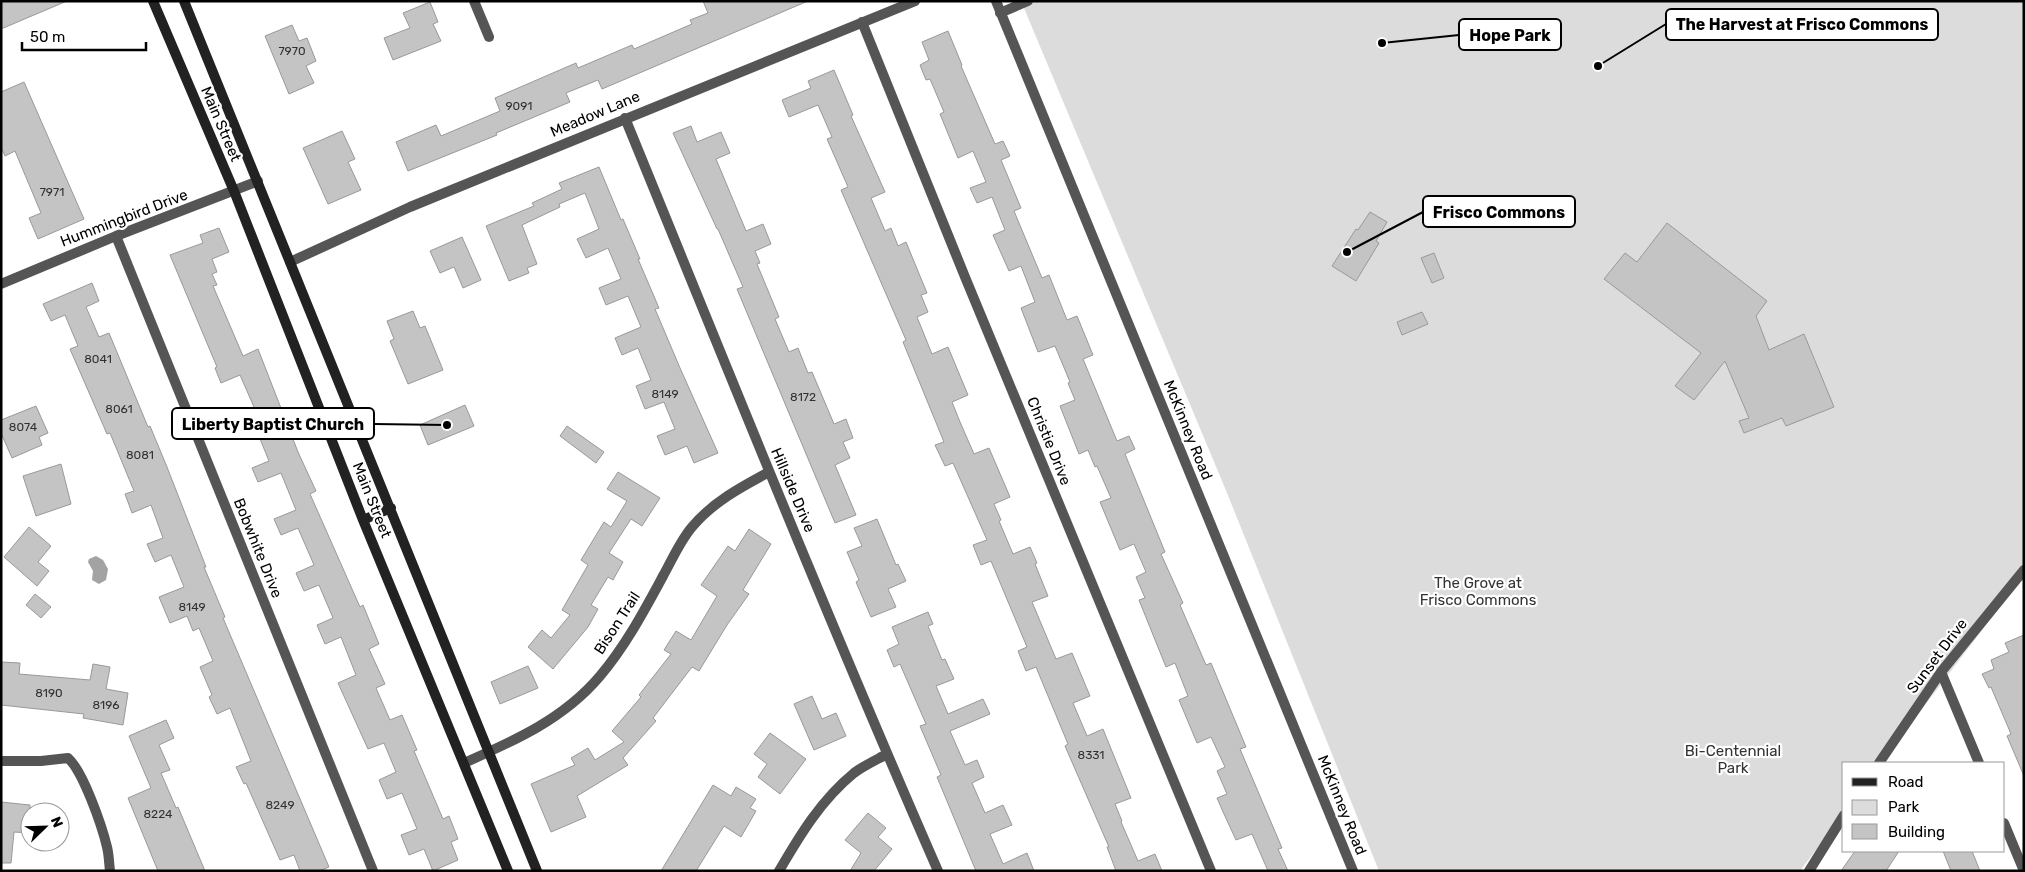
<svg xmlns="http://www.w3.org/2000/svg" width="2025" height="872" viewBox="0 0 2025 872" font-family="Rubik,sans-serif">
<rect width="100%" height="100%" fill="#fff"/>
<!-- green -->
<path fill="#dcdcdc" d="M1021 1H2024V575L1881 763H1844V813L1800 871H1379L1225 488Z"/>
<!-- water -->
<path fill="#a3a3a3" d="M96 556 103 560 108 569 106 580 99 584 92 580 93 571 88 562 89 559Z"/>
<!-- building -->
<path fill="#c4c4c4" stroke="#999" d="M1 1H67L1 29Z
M703 1H808L602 89 598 80 566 93 570 102 496 133 497 135 408 171 396 142 436 125 441 136 500 111 495 98 576 63 578 68 632 45 634 49 692 24 690 20 708 13Z
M430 2 438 22 433 24 441 41 393 60 384 38 410 28 403 13Z
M292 25 299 41 307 38 316 61 306 66 314 83 289 94 265 36Z
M948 31 962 65 961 66 995 144 1003 141 1010 156 1001 160 1021 208 1014 211 1042 278 1049 275 1067 320 1077 316 1093 355 1083 359 1117 441 1129 436 1135 449 1125 454 1165 552 1161 554 1183 603 1180 605 1206 665 1211 663 1246 747 1240 749 1282 848 1278 849 1288 871H1268L1252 834 1236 840 1224 814 1217 798 1227 794 1217 771 1225 767 1211 737 1197 743 1179 700 1188 696 1175 663 1166 667 1139 600 1145 598 1136 577 1146 572 1134 544 1120 550 1100 502 1111 498 1097 466 1095 467 1088 450 1079 454 1060 406 1075 400 1068 383 1070 382 1055 346 1038 352 1021 308 1035 302 1021 266 1009 271 993 235 1005 230 992 197 977 203 970 188 986 182 973 151 958 158 940 114 944 112 930 79 926 80 920 65 929 60 922 42Z
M834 70 853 115 851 116 885 192 871 198 885 231 891 228 898 246 906 242 927 293 921 295 928 312 917 317 932 354 948 347 968 395 952 402 960 422 974 454 989 448 1010 497 994 504 1001 520 999 521 1013 554 1030 547 1037 563 1035 564 1048 596 1032 602 1056 659 1072 653 1090 696 1073 703 1087 736 1103 729 1131 798 1115 804 1122 821 1121 822 1138 861 1155 854 1162 871H1116L1107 847H1109L1065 746 1068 744 1036 667 1026 671 1018 651 1027 647 991 561 981 565 973 545 987 540 953 463 945 466 935 445 944 442 903 342 906 340 841 190 848 187 827 139 832 137 818 105 789 117 782 100 811 88 808 81Z
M24 82 84 219 38 239 29 218 41 213 15 151 5 156 1 147V92Z
M691 126 697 142 721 132 730 153 716 159 746 231 763 224 771 244 755 251 760 263 757 264 779 317 775 319 789 352 798 348 808 373 812 372 834 424 846 419 853 438 843 442 850 458 835 465 856 515 835 523 737 289 743 287 718 229H717L673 133Z
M342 131 355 159 348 162 361 190 328 204 303 148Z
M599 167 621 220 623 219 640 259H638L659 308 655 309 680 368 718 453 694 463 687 446 665 455 657 436 675 429 664 402 645 409 636 386 651 380 638 348 622 355 615 338 641 327 628 296 606 305 599 288 621 279 608 248 586 258 577 239 599 229 585 193 559 204 560 207 522 225 537 264 527 268 529 273 509 281 486 226 534 206 532 203 562 189 559 183Z
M1370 212 1387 222 1376 241 1379 243 1356 281 1332 266 1356 229 1358 230Z
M1667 223 1767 301 1756 316 1769 350 1804 334 1834 407 1786 426 1782 418 1744 433 1739 421 1749 418 1725 361 1694 400 1675 386 1701 353 1604 279 1625 253 1637 262Z
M219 228 229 252 212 259 217 272 212 274 217 285 213 286 243 356 258 349 298 452 316 491 310 494 360 607 363 605 379 644 369 649 385 684 376 688 390 720 402 715 417 750 414 751 443 819 449 816 458 839 451 842 458 860 433 871 424 849 409 855 401 835 417 829 402 793 387 799 379 780 396 772 384 743 368 749 338 683 356 675 341 637 325 644 317 625 333 618 319 585 304 591 296 573 314 565 298 528 281 535 274 519 296 510 281 473 258 482 252 468 269 461 256 429 241 435 233 416 254 407 240 375 221 383 215 368 217 367 170 255 203 243 200 235Z
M462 237 481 280 463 288 454 267 440 273 430 251Z
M1434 253 1444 278 1432 283 1421 258Z
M92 283 99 301 86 307 99 337 109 333 148 427 150 426 167 467 206 567H204L225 617 223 618 329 867 319 871H300L294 855 280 860 246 783 244 784 236 767 251 761 230 708 217 714 209 697 212 695 200 667 213 661 199 628 193 631 187 616 170 623 159 597 184 587 171 555 155 562 147 544 163 538 151 505 132 513 125 494 134 491 110 433 107 434 70 349 78 346 65 315 51 321 43 304Z
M413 311 420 328 425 326 443 370 408 384 390 341 394 339 387 321Z
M1422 312 1428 324 1402 335 1397 322Z
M465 405 474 426 428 445 420 425Z
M36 406 48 433 39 437 42 445 12 458 1 433V420Z
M567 426 604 452 596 463 560 436Z
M61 464 71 504 36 516 23 476Z
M618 472 660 498 642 526 631 519 609 553 623 562 613 580 608 577 591 605 598 609 588 627 553 669 528 647 542 630 551 638 570 615 562 610 588 565 581 560 604 522 611 527 627 501 607 489Z
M877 519 896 565 898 564 906 581 888 589 896 607 871 617 856 582 859 580 847 552 862 546 854 528Z
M29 527 51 546 38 562 49 571 37 586 4 557Z
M749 529 771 544 743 590 749 594 727 625 699 671 692 667 653 718 656 721 623 758 628 765 577 796 586 817 551 832 531 784 575 765 571 758 588 748 595 760 624 742 612 731 641 697 639 695 671 654 664 650 676 631 691 640 717 596 701 585 728 546 735 551Z
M35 594 51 607 41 618 26 605Z
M928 612 933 624 928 626 942 660 945 659 954 679 936 686 948 714 983 699 990 714 950 731 965 765 977 760 984 777 972 783 985 813 1003 805 1012 825 990 834 1003 864 1027 853 1034 871H976L937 777 941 775 920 726 926 724 900 664 894 667 887 650 899 644 892 627Z
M2024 635V776L2007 736 2011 734 1991 687 1989 688 1982 674 1994 669 1991 660 2009 652 2005 643Z
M1 662 20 663 19 674 90 680 93 664 110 667 106 689 128 693 123 725 83 718 84 714 1 705Z
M528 666 538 688 500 704 491 682Z
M812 696 822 719 836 713 846 736 814 750 794 704Z
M166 720 174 738 159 745 170 770 161 773 176 808 178 807 205 871H158L128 798 151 788 129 736Z
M770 733 806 759 780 794 758 777 767 764 754 754Z
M713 785 731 796 736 787 756 799 750 808 756 811 741 837 724 826 696 871H661Z
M1 802 30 805V833L14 832 11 863H1Z
M868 813 886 828 878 837 892 849 874 871H850L861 853 845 840Z
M1855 851H1899L1886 871H1841Z
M1943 851H1972L1980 871H1951Z"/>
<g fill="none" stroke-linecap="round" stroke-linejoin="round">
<!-- minor -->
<path stroke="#555" stroke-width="10" d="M474 1 489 37
M996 1 1353 871
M1000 13 1028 1
M862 22 965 277 1211 871
M625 118C728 370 829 622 938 871
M116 236 373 871
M290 262 410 207 915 1
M1 284 116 236 258 181
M1941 672 1979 763
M1 761H41L68 758C83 771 102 826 107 847 109 855 109 863 110 871
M464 763C514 741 564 719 600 676 626 645 644 611 663 576 672 560 680 541 692 527 713 502 741 487 769 472
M1879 763 1941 672 2024 570
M2004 823 2024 871
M779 871C800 835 821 800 854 773 863 766 876 760 887 754
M1809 871 1844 815"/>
<!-- secondary -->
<path stroke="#222" stroke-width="10" d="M153 1 234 191 363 520 508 871
M184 1 537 871
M363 520 391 508"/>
</g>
<g text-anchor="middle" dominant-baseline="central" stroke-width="4.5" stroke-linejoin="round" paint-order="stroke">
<!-- number labels -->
<g font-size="12" fill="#313131">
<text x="292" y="51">7970</text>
<text x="519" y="106">9091</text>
<text x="52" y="192">7971</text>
<text x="98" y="359">8041</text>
<text x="665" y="394">8149</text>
<text x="803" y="397">8172</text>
<text x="119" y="409">8061</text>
<text x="23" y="427">8074</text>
<text x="140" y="455">8081</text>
<text x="192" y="607">8149</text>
<text x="49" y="693">8190</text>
<text x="106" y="705">8196</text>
<text x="1091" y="755">8331</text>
<text x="280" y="805">8249</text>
<text x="158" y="814">8224</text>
</g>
<!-- street labels -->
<g font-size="15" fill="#000" stroke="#fff">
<text transform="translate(595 114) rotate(-23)">Meadow Lane</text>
<text transform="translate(221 124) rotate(67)">Main Street</text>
<text transform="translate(124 218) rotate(-21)">Hummingbird Drive</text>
<text transform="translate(1188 430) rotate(68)">McKinney Road</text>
<text transform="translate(1049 441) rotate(68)">Christie Drive</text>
<text transform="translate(793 490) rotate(67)">Hillside Drive</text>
<text transform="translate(372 500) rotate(68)">Main Street</text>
<text transform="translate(258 548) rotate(68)">Bobwhite Drive</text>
<text transform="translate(617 623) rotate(-57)">Bison Trail</text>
<text transform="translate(1937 656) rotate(-53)">Sunset Drive</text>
<text transform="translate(1342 805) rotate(68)">McKinney Road</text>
</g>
<!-- park labels -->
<g font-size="15" fill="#333" stroke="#fff">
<text x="1478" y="583">The Grove at<tspan x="1478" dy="17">Frisco Commons</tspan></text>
<text x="1733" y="751">Bi-Centennial<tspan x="1733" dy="17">Park</tspan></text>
</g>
</g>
<!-- callouts -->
<path fill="none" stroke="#000" stroke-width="2" d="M1598 66L1666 24M1382 43L1459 35M1347 252L1423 212M447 425L374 424"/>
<g fill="#000" stroke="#fff" stroke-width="2">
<circle cx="1598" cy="66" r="5"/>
<circle cx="1382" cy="43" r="5"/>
<circle cx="1347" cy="252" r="5"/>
<circle cx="447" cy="425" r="5"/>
</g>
<g fill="#fff" stroke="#000" stroke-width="2">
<rect x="1666" y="9" width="272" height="31" rx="5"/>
<rect x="1459" y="19" width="102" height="31" rx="5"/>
<rect x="1423" y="196" width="152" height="31" rx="5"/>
<rect x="172" y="408" width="202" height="31" rx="5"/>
</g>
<g font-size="16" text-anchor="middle" font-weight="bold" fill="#000">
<text x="1802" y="30">The Harvest at Frisco Commons</text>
<text x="1510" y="41">Hope Park</text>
<text x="1499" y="218">Frisco Commons</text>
<text x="273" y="430">Liberty Baptist Church</text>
</g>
<!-- border -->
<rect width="2025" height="872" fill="none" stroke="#000000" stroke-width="5"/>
<!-- legend -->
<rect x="1842" y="762" width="162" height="90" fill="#ffffff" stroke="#999999"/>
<rect x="1852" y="778" width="25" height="8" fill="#222222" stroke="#999999"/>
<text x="1888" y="787" font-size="15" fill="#000000">Road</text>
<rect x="1852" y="800" width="25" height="15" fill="#dcdcdc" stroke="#999999"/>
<text x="1888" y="812" font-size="15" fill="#000000">Park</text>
<rect x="1852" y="824" width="25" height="15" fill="#c4c4c4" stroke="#999999"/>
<text x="1888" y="837" font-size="15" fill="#000000">Building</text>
<!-- north arrow -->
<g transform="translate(45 827) rotate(67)"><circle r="24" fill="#ffffff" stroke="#999999"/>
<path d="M0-4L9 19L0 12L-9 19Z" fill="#000000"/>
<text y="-8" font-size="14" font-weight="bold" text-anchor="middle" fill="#000000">N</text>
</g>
<!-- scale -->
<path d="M22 42v8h124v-8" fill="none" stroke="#000000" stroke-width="2.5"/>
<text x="30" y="42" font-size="15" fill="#000000" stroke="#ffffff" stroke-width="4" paint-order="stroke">50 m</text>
</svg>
